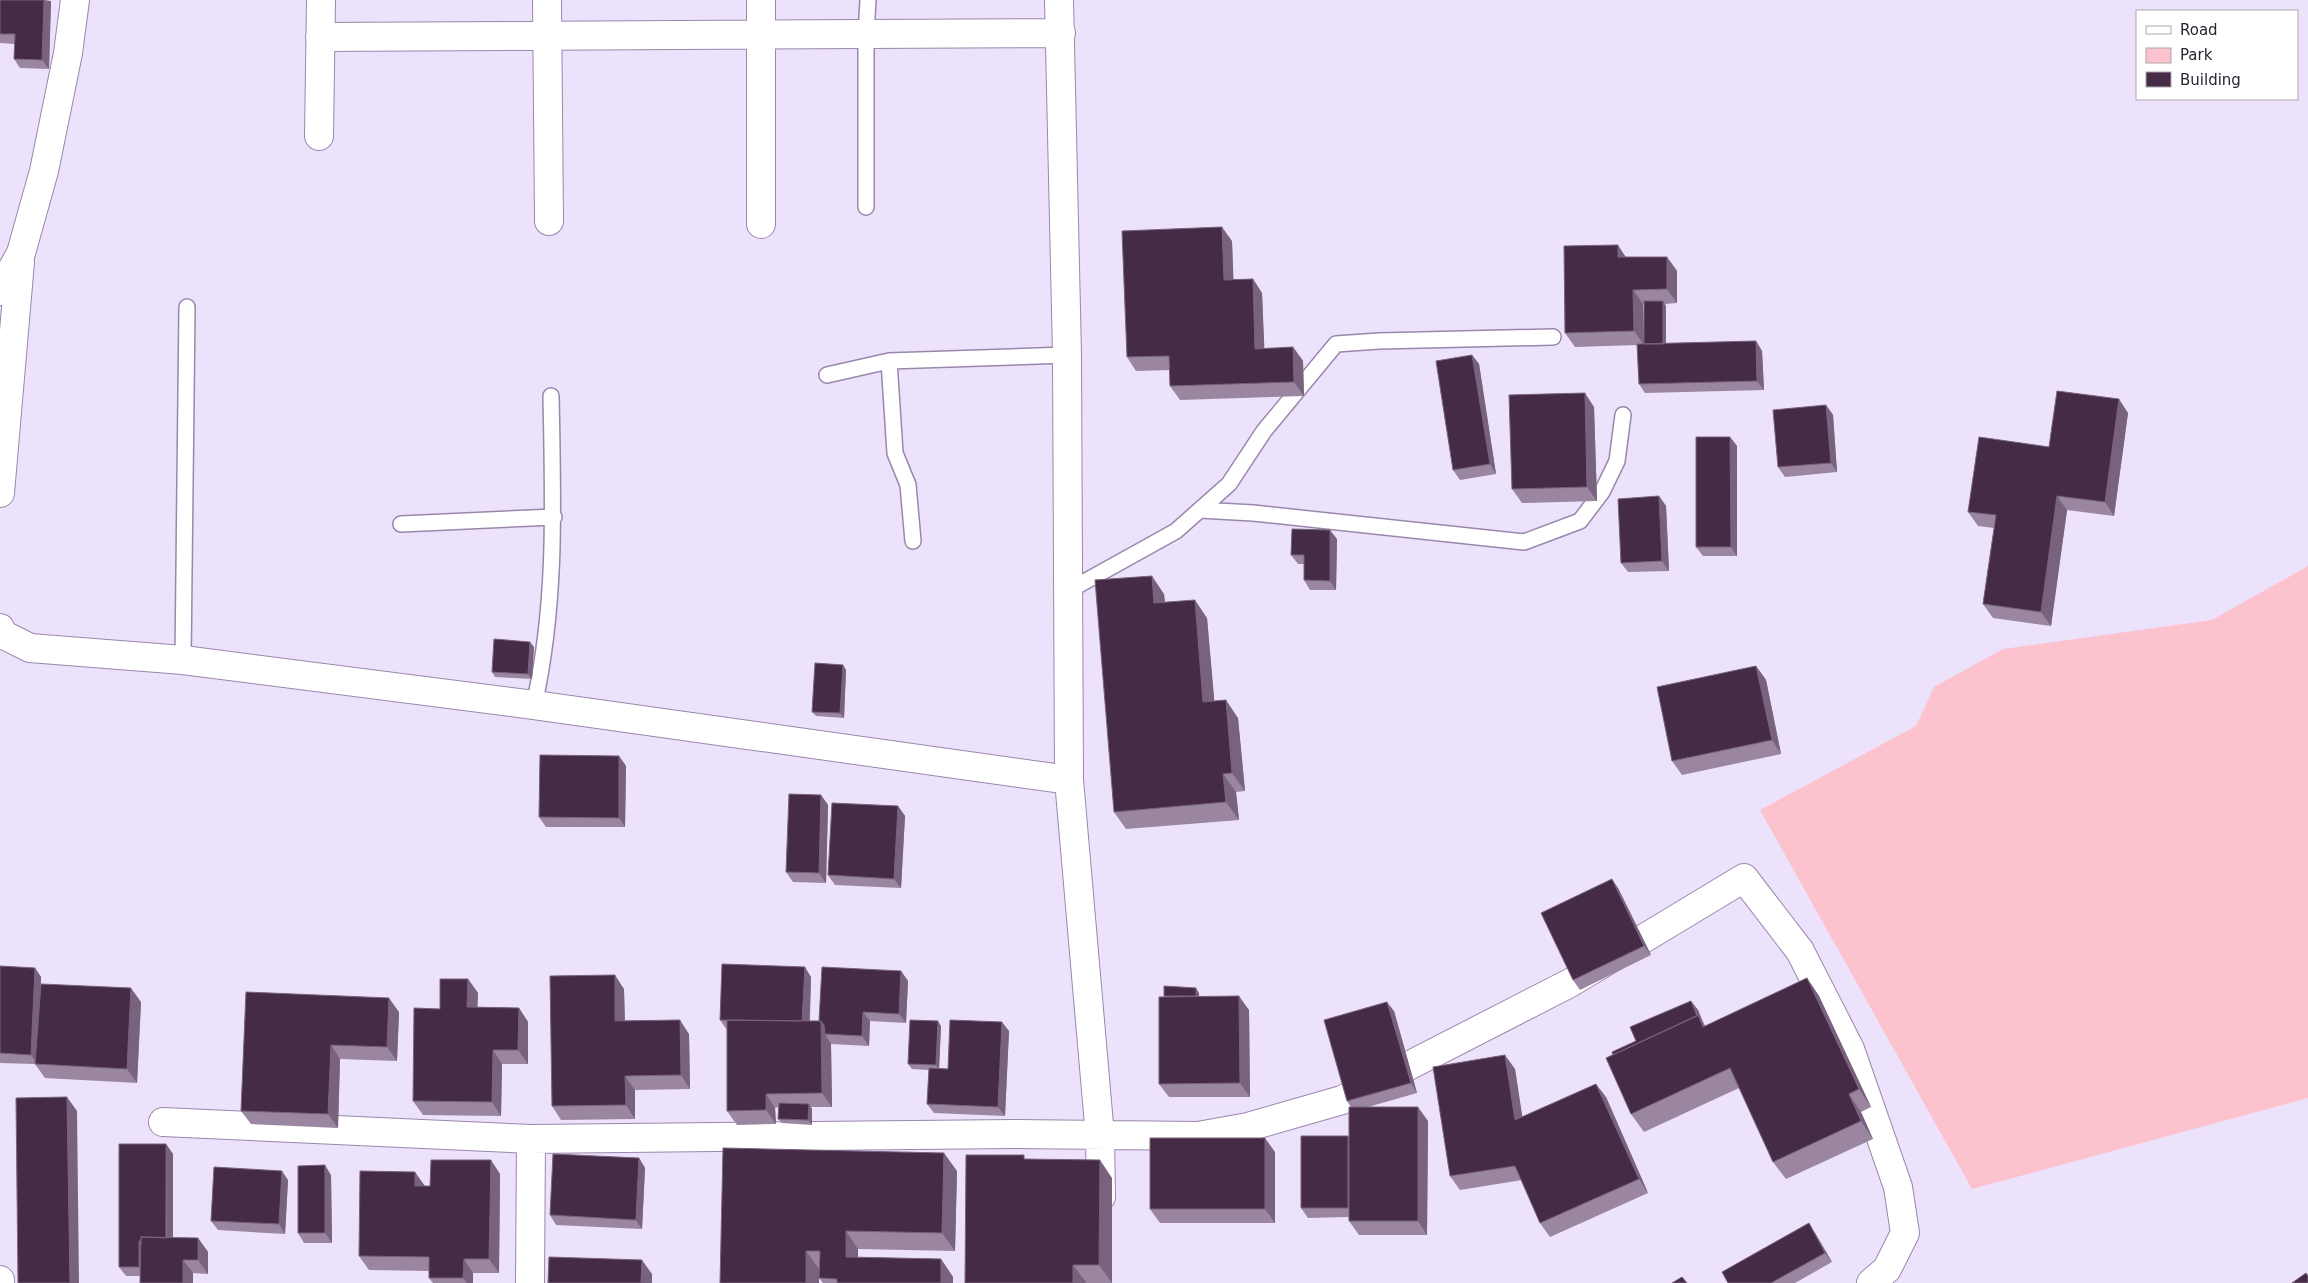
<svg xmlns="http://www.w3.org/2000/svg" width="2308" height="1283" viewBox="0 0 2308 1283" font-family="'DejaVu Sans',sans-serif">
<rect width="100%" height="100%" fill="#ede2fb"/>
<!-- green -->
<path fill="#fcc2cd" d="M2308 566V1098L1972 1189 1760 810 1916 726 1934 687 2003 649 2212 620Z"/>
<g fill="none" stroke-linecap="round" stroke-linejoin="round">
<!-- lane casing -->
<g stroke="#9987ad" stroke-width="18">
<path id="lane" d="M866 207V34L868 0
M889 361 895 453 908 485 913 541
M827 375 889 361 1067 355
M1200 510 1253 513 1524 542 1580 521 1602 492 1617 461 1623 415
M401 524 554 517
M1068 591 1176 531 1229 484 1264 431 1336 344 1379 341 1553 337
M183 660 187 307
M534 705C557 603 553 500 551 396"/>
</g>
<!-- street casing -->
<g stroke="#9987ad" stroke-width="30">
<path id="street" d="M547 0 549 221
M761 0V224
M1059 0 1067 355 1069 780 1100 1136 1101 1197
M320 37 1061 33
M319 136 321 0
M0 291 21 253 44 171 68 53 75 0
M0 493 20 262
M0 628 2 634 30 648 183 660 534 705 1069 780
M163 1122 531 1139 1014 1134 1198 1136 1248 1127 1342 1100 1570 983 1744 878 1800 951 1850 1049 1898 1187 1905 1233 1887 1269 1871 1283
M0 1280V1283
M530 1283 531 1139"/>
</g>
<!-- lane -->
<use href="#lane" stroke="#fff" stroke-width="15"/>
<!-- street -->
<use href="#street" stroke="#fff" stroke-width="28"/>
</g>
<!-- wall -->
<path fill="#9a86a1" fill-rule="evenodd" d="M0 0 51 1 49 69 20 68 14 59V44L0 43Z
M1232 241 1233 279H1253L1262 293 1264 349 1293 347 1303 361 1304 396 1180 400 1170 386V370L1136 371 1127 357Z
M1626 257H1667L1677 271V303L1665 304 1666 306V344L1756 341 1762 351 1764 390 1645 393 1639 384 1637 345 1575 347 1565 333ZM1643 304H1644V334Z
M1472 355 1479 364 1496 474 1460 480 1453 470Z
M1826 405 1833 415 1837 472 1785 477 1778 467Z
M1594 407 1597 501 1522 503 1512 489Z
M2128 413 2114 516 2067 510 2051 626 1993 618 1983 604 1994 528 1978 526 1968 512 2049 447Z
M1730 437 1737 446V556H1703L1696 547Z
M1659 496 1666 506 1669 571 1628 572 1621 563Z
M1337 539 1336 590H1310L1304 580V564H1298L1291 555Z
M1164 594 1165 603 1207 618 1214 701 1238 718 1245 791 1236 792 1239 820 1126 829 1114 812Z
M534 647 532 679 495 677 492 672Z
M843 665 846 670 844 718 816 716 812 712Z
M1756 666 1766 680 1781 754 1682 775 1672 761Z
M619 756 626 766 625 827H546L539 817Z
M821 795 828 805 826 883 793 882 786 872Z
M898 806 905 816 901 888 835 885 828 875Z
M1618 888 1651 955 1580 990 1573 980Z
M0 966 35 968 41 977V993L141 1002 137 1083 45 1078 35 1064 0 1063Z
M901 971 908 981 906 1023 870 1021 869 1046 831 1044 832 1107H811L812 1109V1125L782 1123 778 1119 779 1107 775 1108 776 1124 737 1125 727 1111V1030L720 1020 811 977 810 1021H819Z
M1807 978 1819 996 1871 1107 1861 1112 1873 1139 1786 1179 1773 1162 1739 1088 1644 1132 1631 1114 1613 1055 1636 1041 1691 1001 1698 1010 1705 1026Z
M468 979 478 993 477 1007 519 1008 528 1022V1064H502L501 1116 423 1115 413 1101 440 1009Z
M624 989 625 1021 689 1034 690 1089 635 1090V1119L561 1120 552 1106Z
M246 992 399 1012 397 1061 340 1059 338 1128 251 1124 241 1111Z
M1199 993V996L1249 1010 1250 1097H1169L1159 1084 1164 996Z
M1394 1011 1417 1093 1368 1107 1428 1121 1427 1235H1359L1349 1221V1217L1308 1218 1301 1208 1348 1136 1349 1139 1351 1107 1347 1101Z
M941 1026 939 1068 948 1069 1009 1031 1005 1116 934 1113 927 1104 929 1070 912 1069 908 1064Z
M1515 1069 1522 1117 1606 1097 1648 1193 1550 1237 1540 1223 1522 1180 1460 1190 1450 1176Z
M166 1144 173 1154V1238H198L208 1252V1274L193 1273V1283H140V1276H126L119 1267Z
M1275 1152V1223H1160L1150 1209Z
M639 1158 645 1168 642 1229 556 1225 550 1215Z
M1027 1159 1112 1178V1283H965Z
M957 1171 955 1251 858 1249V1257L941 1259 953 1277V1283H823L819 1278V1269V1283H720Z
M500 1174 499 1273H473V1283H433L429 1278V1271L369 1270 359 1256 425 1186H430Z
M331 1175 332 1243H304L298 1233Z
M288 1180 285 1234 218 1230 211 1221Z
M1815 1233 1832 1262 1795 1283H1728Z"/>
<!-- shaded-wall -->
<path fill="#78627d" d="M44 0 51 1 49 69 42 60Z
M1222 227 1232 241 1234 294 1224 280Z
M1618 245 1627 259 1618 257Z
M1667 257 1677 271V303L1667 289Z
M1253 279 1262 293 1265 363 1255 349Z
M1633 290 1643 304 1644 345 1634 331Z
M1663 301 1666 306V351L1663 346Z
M1756 341 1762 351 1764 390 1757 381Z
M1293 347 1303 361 1304 396 1294 382Z
M1472 355 1479 364 1496 474 1490 464Z
M1585 393 1594 407 1597 501 1587 487Z
M2119 399 2128 413 2114 516 2105 502Z
M1826 405 1833 415 1837 472 1831 463Z
M1730 437 1737 446V556L1731 547Z
M1659 496 1666 506 1669 571 1662 561Z
M2057 496 2067 510 2051 626 2041 612Z
M1330 530 1337 539 1336 590 1330 581Z
M1152 576 1164 594 1167 621 1154 603Z
M1195 600 1207 618 1216 719 1203 702Z
M530 642 534 647 532 679 528 674Z
M843 665 846 670 844 718 840 713Z
M1756 666 1766 680 1781 754 1772 740Z
M1226 700 1238 718 1245 791 1232 773Z
M619 756 626 766 625 827 619 818Z
M1223 774 1236 792 1239 820 1226 802Z
M821 795 828 805 826 883 819 873Z
M898 806 905 816 901 888 894 879Z
M1612 879 1618 888 1651 955 1644 946Z
M805 967 811 977 809 1033 802 1023Z
M35 968 41 977 37 1064 31 1055Z
M901 971 908 981 906 1023 899 1014Z
M615 975 624 989 625 1035 615 1021Z
M1807 978 1819 996 1871 1107 1859 1089Z
M468 979 478 993 477 1021 467 1007Z
M131 988 141 1002 137 1083 127 1069Z
M1196 988 1199 993V1006L1195 1001Z
M1239 996 1249 1010 1250 1097 1240 1083Z
M389 998 399 1012 397 1061 387 1047Z
M1691 1001 1698 1010 1703 1023 1710 1033 1715 1045 1700 1023Z
M1387 1002 1394 1011 1417 1093 1411 1083Z
M519 1008 528 1022V1064L518 1050Z
M863 1012 870 1021 869 1046 862 1036Z
M680 1020 689 1034 690 1089 681 1075Z
M821 1021 831 1034H825L831 1044 832 1107 822 1093Z
M938 1021 941 1026 939 1070 936 1065Z
M1002 1022 1009 1031 1005 1116 998 1107Z
M331 1045 340 1059 338 1128 328 1114Z
M493 1050 502 1064 501 1116 492 1102Z
M1505 1055 1515 1069 1525 1134 1515 1120Z
M625 1076 635 1090V1119L626 1105Z
M1596 1084 1606 1097 1648 1193 1639 1179Z
M766 1094 775 1108 776 1124 766 1110Z
M1849 1094 1861 1112 1873 1139 1861 1121Z
M67 1097 77 1111 79 1283H70Z
M809 1104 812 1109V1125L808 1120Z
M1418 1107 1428 1121 1427 1235 1418 1221Z
M1348 1136 1354 1146V1217L1348 1208Z
M1265 1138 1275 1152V1223L1265 1209Z
M166 1144 173 1154V1250L167 1241Z
M944 1153 957 1171 955 1251 942 1233Z
M639 1158 645 1168 642 1229 636 1220Z
M491 1160 500 1174 499 1273 489 1259Z
M1100 1160 1112 1178V1283L1099 1265Z
M325 1165 331 1175 332 1243 325 1233Z
M282 1171 288 1180 285 1234 279 1224Z
M415 1172 425 1186H415Z
M1809 1223 1815 1233 1832 1262 1825 1253Z
M846 1231 858 1249V1274L846 1257Z
M198 1238 208 1252V1274L198 1260Z
M139 1241 145 1250 146 1276 139 1267Z
M806 1251 819 1269V1283H806Z
M464 1259 473 1273V1283H467L463 1278Z
M941 1259 953 1277V1283H941Z
M183 1260 193 1273V1283H183Z
M642 1260 652 1274V1283H641Z
M1073 1265 1086 1282V1283H1073Z"/>
<!-- building -->
<path fill="#462b47" stroke="#78627d" d="M0 0H44L42 60 14 59 15 34H0Z
M1222 227 1224 280 1253 279 1255 349 1293 347 1294 382 1170 386 1169 356 1127 357 1122 231Z
M1618 245V257H1667V289L1633 290 1634 331 1565 333 1564 246Z
M1644 301H1663V344H1644Z
M1756 341 1757 381 1639 384 1637 344Z
M1472 355 1490 464 1453 470 1436 361Z
M2057 391 2119 399 2105 502 2057 496 2041 612 1983 604 1996 515 1968 512 1979 437 2049 447Z
M1585 393 1587 487 1512 489 1509 395Z
M1826 405 1831 463 1778 467 1773 410Z
M1696 437H1730L1731 547H1696Z
M1659 496 1662 561 1621 563 1618 499Z
M1292 529 1330 530V581L1304 580V555H1291Z
M1152 576 1154 603 1195 600 1203 702 1226 700 1232 773 1223 774 1226 802 1114 812 1095 580Z
M494 639 530 642 528 674 492 672Z
M815 663 843 665 840 713 812 712Z
M1756 666 1772 740 1672 761 1657 687Z
M540 755 619 756V818L539 817Z
M789 794 821 795 819 873 786 872Z
M832 803 898 806 894 879 828 875Z
M1612 879 1644 946 1573 980 1541 913Z
M722 964 805 967 802 1021 720 1020Z
M0 966 35 968 31 1055 0 1053Z
M822 967 901 971 899 1014 863 1012 862 1036 825 1034 824 1025 821 1021H819Z
M615 975V1021L680 1020 681 1075 625 1076 626 1105 552 1106 550 976Z
M1807 978 1859 1089 1849 1094 1861 1121 1773 1162 1730 1068 1631 1114 1606 1058 1698 1015 1703 1027Z
M440 979H468L467 1007 519 1008 518 1050H493L492 1102 413 1101 414 1008 440 1009Z
M41 984 131 988 127 1069 35 1064Z
M1164 986 1196 988V996H1164Z
M246 992 389 998 387 1047 331 1045 328 1114 241 1111Z
M1239 996 1240 1083 1159 1084V997Z
M1691 1001 1697 1016 1613 1055 1612 1052 1636 1041 1630 1027Z
M1387 1002 1411 1083 1347 1101 1324 1020Z
M727 1020 821 1021 822 1093 766 1094V1110L727 1111Z
M910 1020 938 1021 936 1065 908 1064Z
M950 1020 1002 1022 998 1107 927 1104 929 1068 948 1069Z
M1505 1055 1515 1120 1596 1084 1639 1179 1540 1223 1515 1166 1450 1176 1433 1067Z
M67 1097 70 1283H18L16 1098Z
M779 1103 809 1104 808 1120 778 1119Z
M1349 1107H1418V1221H1349Z
M1301 1136H1348V1208H1301Z
M1150 1138H1265V1209H1150Z
M119 1144H166V1238L141 1237V1241H139V1267H119Z
M723 1148 944 1153 942 1233 846 1231V1257L941 1259V1283H837V1279L819 1278 820 1251H806V1283H720Z
M553 1154 639 1158 636 1220 550 1215Z
M966 1155H1024V1159L1100 1160 1099 1265H1073V1283H965Z
M431 1160H491L489 1259H464L463 1278H429V1257L359 1256 360 1171 415 1172V1186H430Z
M325 1165V1233H298V1166Z
M214 1167 282 1171 279 1224 211 1221Z
M1809 1223 1825 1253 1771 1283H1728L1722 1272Z
M141 1237 198 1238V1260H183V1283H140Z
M549 1257 642 1260 641 1283H548Z
M2306 1273 2308 1276V1283H2292Z
M1682 1277 1687 1283H1672Z"/>
<!-- legend -->
<rect x="2136" y="10" width="162" height="90" fill="#ffffff" stroke="#aaa7ad"/>
<rect x="2146" y="26" width="25" height="8" fill="#ffffff" stroke="#aaa7ad"/>
<text x="2180" y="35" font-size="15" fill="#2a2332">Road</text>
<rect x="2146" y="48" width="25" height="15" fill="#fcc2cd" stroke="#aaa7ad"/>
<text x="2180" y="60" font-size="15" fill="#2a2332">Park</text>
<rect x="2146" y="72" width="25" height="15" fill="#462b47" stroke="#aaa7ad"/>
<text x="2180" y="85" font-size="15" fill="#2a2332">Building</text>
</svg>
